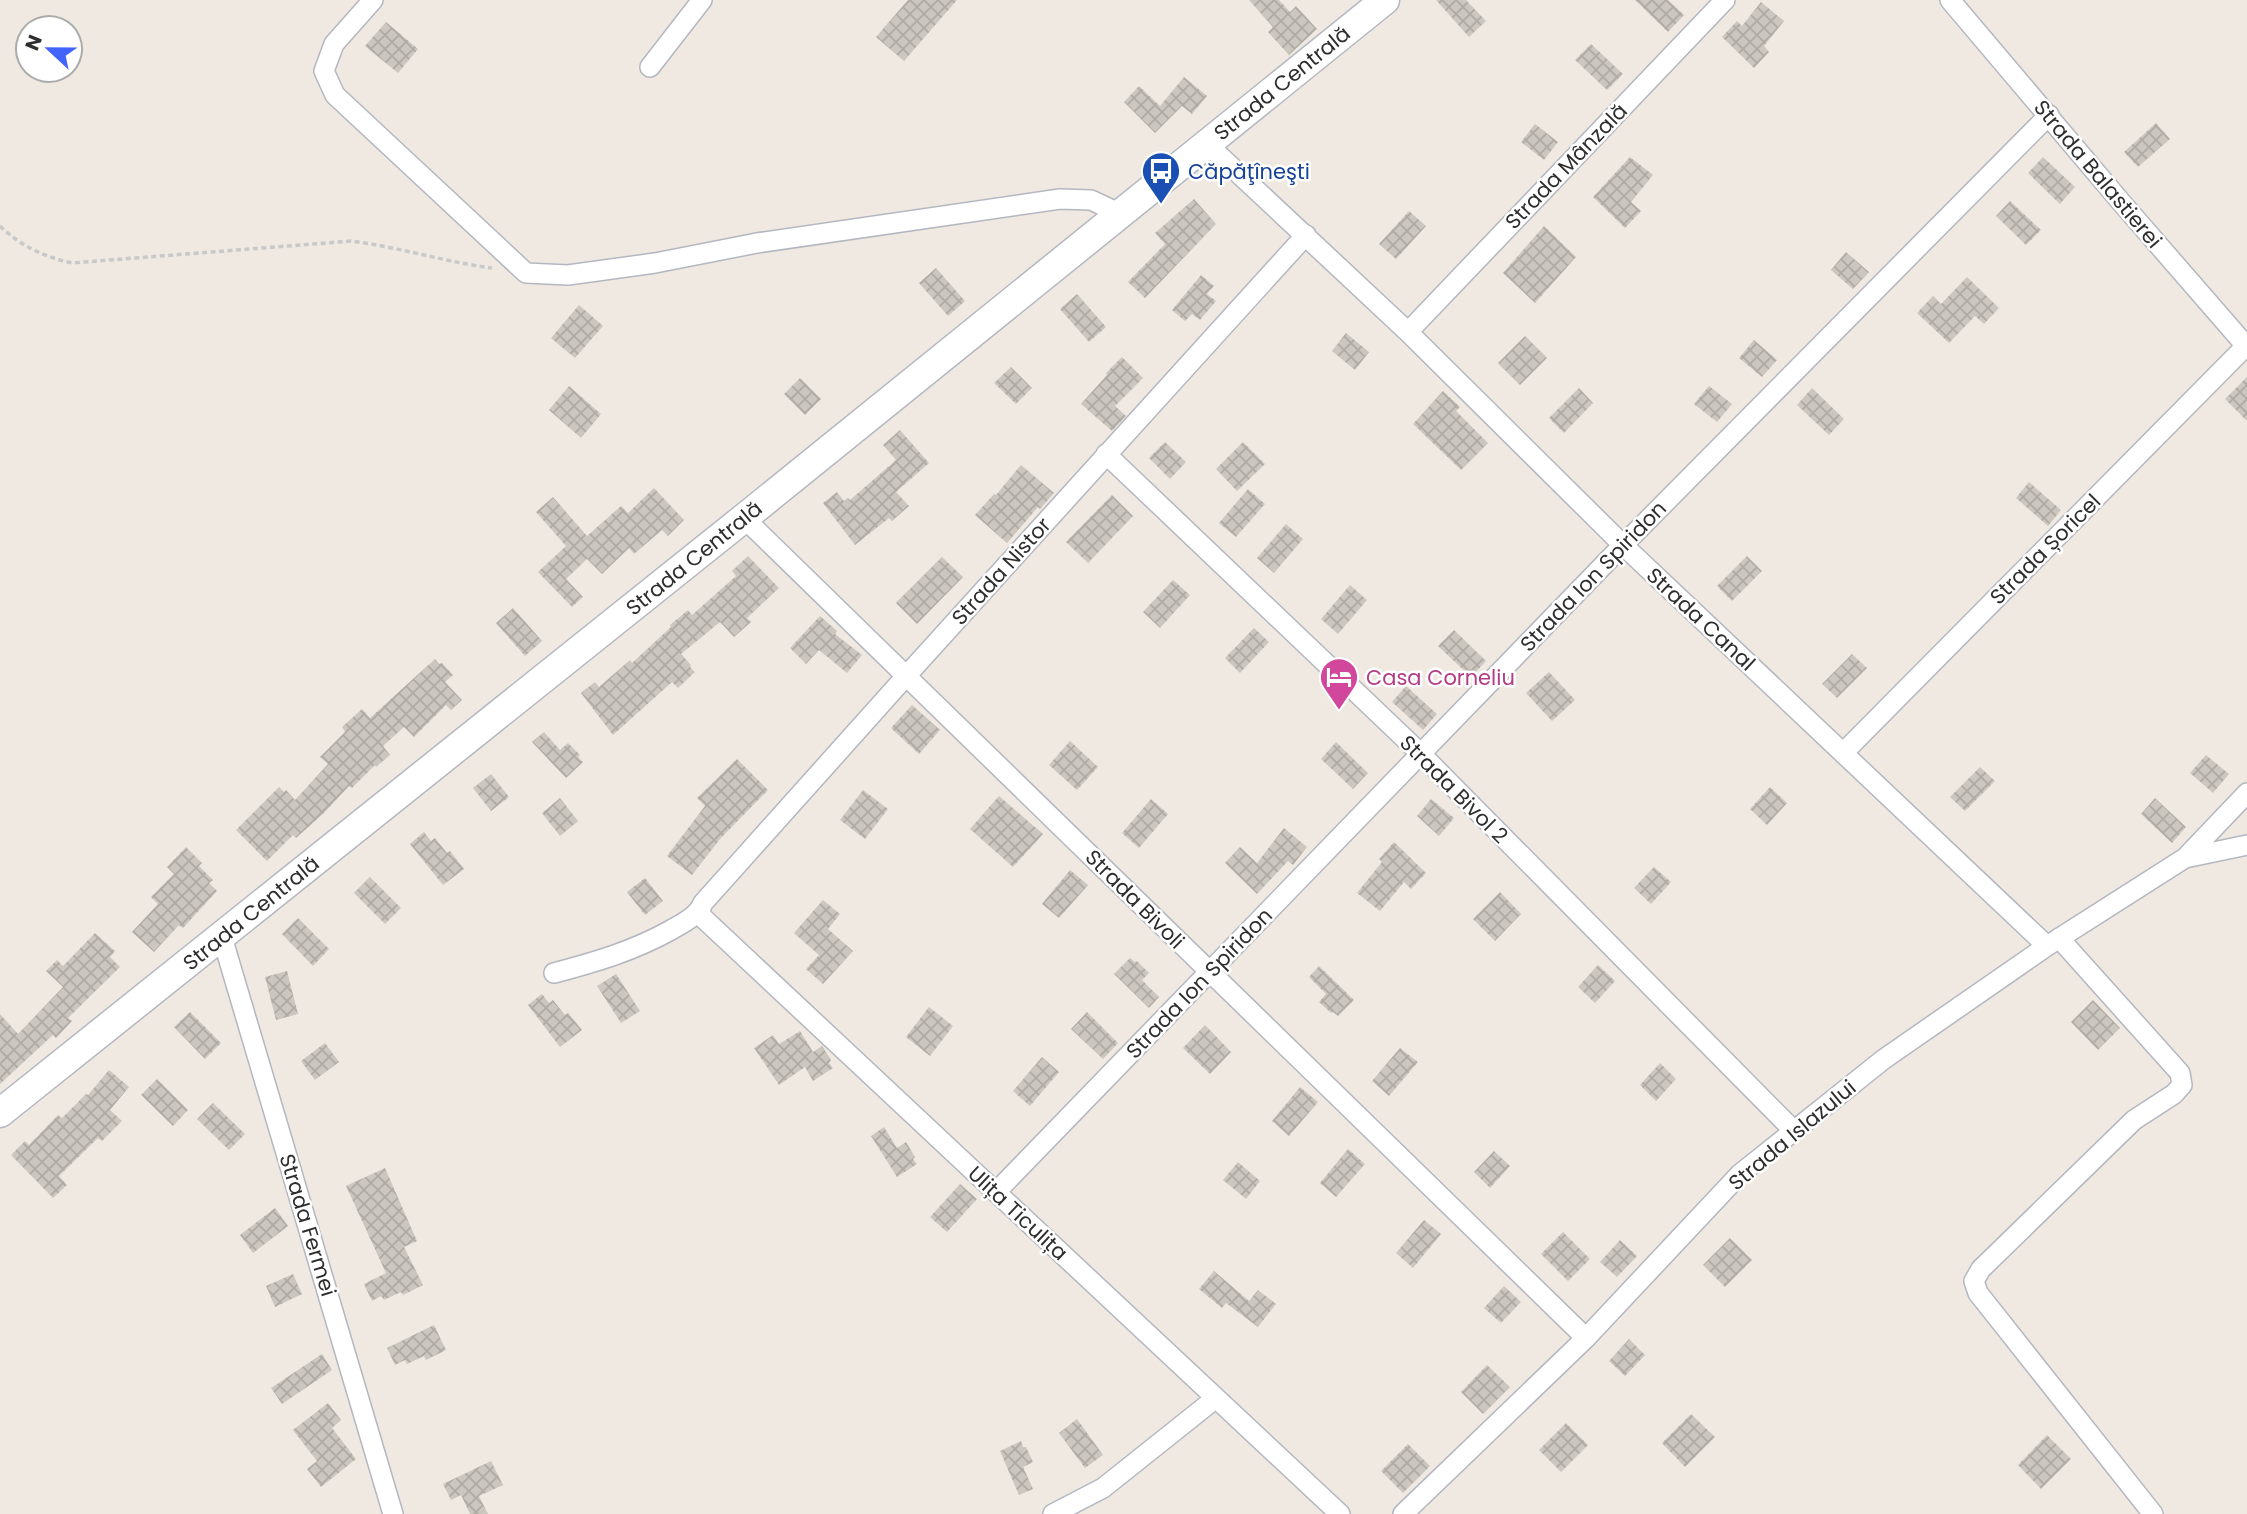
<svg xmlns="http://www.w3.org/2000/svg" width="2247" height="1514" viewBox="0 0 2247 1514" font-family="Poppins,sans-serif">
<defs>
<pattern id="building-cross-hatch" width="8" height="8" patternUnits="userSpaceOnUse" patternTransform="scale(1.75)"><rect width="8" height="8" fill="#cbc7bf"/><path d="M0 0l8 8M0 8l8-8" fill="none" stroke="#afaba4"/></pattern>
</defs>
<rect width="100%" height="100%" fill="#efe9e1"/>
<!-- building -->
<path fill="url(#building-cross-hatch)" d="M908 0H957L904 61 876 37Z
M1249 0H1279L1290 12 1296 6 1317 29 1289 55 1268 32 1273 27Z
M1436 0H1466L1486 21 1469 37Z
M1635 0H1668L1684 15 1668 32Z
M1761 2 1784 21 1764 46 1769 52 1754 68 1722 37 1737 21 1742 26Z
M386 22 418 49 398 73 365 46Z
M1591 44 1623 74 1607 90 1575 60Z
M1184 77 1207 96 1192 114 1182 106 1155 133 1124 102 1139 86 1160 106Z
M2156 123 2170 139 2138 167 2124 152Z
M1535 124 1558 142 1544 160 1521 142Z
M1630 157 1653 175 1631 202 1641 211 1625 228 1593 197Z
M2043 157 2075 187 2060 204 2028 173Z
M1194 199 1216 224 1145 298 1128 282 1165 244 1155 233Z
M2010 201 2041 230 2026 245 1996 216Z
M1409 211 1426 226 1396 259 1379 244Z
M1544 226 1576 257 1535 303 1503 273Z
M1846 252 1869 272 1853 289 1831 270Z
M936 268 965 301 948 316 919 283Z
M1201 275 1214 286 1207 294 1216 301 1200 320 1192 314 1185 321 1172 310Z
M1967 277 1999 308 1984 324 1975 316 1949 343 1917 313 1933 296 1941 304Z
M1077 294 1106 327 1089 342 1060 309Z
M579 305 603 326 575 358 551 338Z
M1346 333 1369 352 1355 370 1332 351Z
M1525 336 1547 358 1520 385 1498 363Z
M1754 340 1777 360 1762 377 1739 358Z
M1122 357 1143 378 1115 406 1126 416 1112 431 1081 404 1107 375 1106 373Z
M1011 367 1032 388 1016 404 994 383Z
M2247 377V421L2225 399Z
M800 378 821 399 805 415 784 394Z
M569 386 601 414 581 438 549 410Z
M1709 386 1732 404 1717 422 1694 404Z
M1579 388 1593 403 1564 433 1549 418Z
M1812 388 1844 419 1829 435 1797 405Z
M1443 391 1460 407 1456 411 1488 443 1461 470 1413 424Z
M900 430 929 463 896 492 909 506 892 521 889 518 855 545 823 503 837 492 844 501 848 498 850 500 896 460 883 445Z
M1165 442 1186 462 1170 479 1149 458Z
M1243 442 1265 464 1237 491 1216 469Z
M1021 465 1054 493 1040 509 1038 507 1007 543 975 515 994 494 996 495Z
M2029 482 2061 510 2048 526 2016 498Z
M654 488 684 520 668 536 662 530 634 554 629 548 602 574 587 559 566 579 583 597 572 607 538 572 566 546 536 512 553 497 587 536 621 506 628 513Z
M1248 489 1265 504 1236 537 1219 523Z
M1112 495 1133 516 1088 563 1066 542Z
M1286 524 1303 539 1274 573 1257 558Z
M748 556 779 588 747 618 751 622 734 637 720 622 681 654 691 665 690 667 695 672 678 688 672 682 613 735 581 693 595 682 599 687 630 660 632 663 671 627 670 625 688 610 692 615 736 576 732 571Z
M1747 556 1762 571 1732 601 1717 586Z
M942 557 963 577 917 624 896 603Z
M1173 580 1190 595 1160 628 1143 612Z
M1350 585 1367 600 1338 634 1321 619Z
M513 608 542 641 525 656 496 623Z
M820 616 837 631 835 634 862 655 847 673 819 650 806 664 790 648Z
M1254 628 1269 642 1240 673 1225 658Z
M1454 630 1486 661 1471 677 1438 646Z
M1852 654 1867 668 1837 698 1822 684Z
M435 659 439 664 442 663 453 675 445 682 462 700 451 710 446 705 414 737 404 727 383 746 390 755 376 767 375 765 352 788 349 786 324 813 296 838 293 835 267 861 236 830 279 787 284 792 286 790 295 800 328 764 320 757 345 732 342 727 362 709 370 718Z
M1549 672 1575 700 1552 721 1526 693Z
M1406 686 1437 714 1423 730 1392 702Z
M912 705 940 730 919 754 891 728Z
M544 732 560 750 568 743 580 755 578 757 583 762 566 778 532 742Z
M1070 741 1098 767 1077 790 1049 765Z
M1336 742 1368 773 1353 789 1321 759Z
M2206 755 2229 774 2213 793 2190 773Z
M737 759 768 790 720 839 692 875 667 856 705 806 697 798Z
M1980 767 1995 781 1965 811 1950 797Z
M491 774 509 797 491 811 473 788Z
M1770 787 1787 803 1767 825 1750 809Z
M863 790 888 809 865 839 840 820Z
M999 796 1043 834 1013 867 970 829Z
M560 798 578 821 560 836 542 813Z
M2155 798 2186 827 2172 843 2141 814Z
M1151 799 1168 814 1139 848 1122 833Z
M1431 799 1454 818 1439 836 1417 816Z
M1284 828 1307 847 1293 865 1288 861 1257 894 1225 863 1240 847 1257 863Z
M424 832 431 841 435 838 447 853 450 851 464 869 443 885 410 844Z
M1394 842 1426 873 1411 889 1404 882 1380 911 1357 893 1382 862 1379 859Z
M186 847 202 863 199 866 213 880 209 883 217 891 183 928 179 925 154 952 132 932 158 904 151 897 174 874 167 867Z
M1654 867 1671 882 1651 904 1634 888Z
M1070 870 1088 885 1059 918 1042 904Z
M370 877 401 908 385 924 354 893Z
M645 878 663 901 645 915 627 892Z
M1500 892 1521 914 1495 941 1473 919Z
M823 900 840 914 828 929 853 951 823 984 806 969 819 955 794 933Z
M298 918 329 949 313 966 282 934Z
M95 933 115 951 110 957 120 967 68 1018 72 1021 56 1038 53 1035 0 1084V1014L18 1034 63 987 46 971 57 960 63 966Z
M1130 958 1135 962 1137 961 1149 973 1142 980 1159 997 1149 1008 1114 974Z
M1598 965 1615 981 1595 1003 1578 987Z
M1319 966 1354 1000 1338 1016 1333 1012 1331 1013 1319 1002 1326 994 1309 977Z
M287 971 298 1014 276 1020 265 977Z
M616 974 640 1011 621 1023 597 986Z
M542 994 549 1003 553 1000 565 1015 568 1013 582 1030 560 1047 528 1005Z
M2093 1000 2120 1028 2098 1050 2071 1022Z
M929 1007 953 1026 930 1056 906 1037Z
M190 1012 221 1043 205 1059 174 1027Z
M1087 1012 1118 1043 1103 1059 1071 1029Z
M1205 1025 1231 1052 1210 1074 1183 1048Z
M800 1031 813 1052 822 1046 831 1060 829 1063 833 1068 813 1081 805 1067 779 1085 754 1048 773 1035 779 1044Z
M325 1043 339 1062 315 1080 301 1061Z
M1400 1048 1418 1062 1389 1096 1372 1081Z
M1042 1057 1059 1072 1030 1106 1013 1091Z
M1660 1063 1676 1079 1656 1101 1640 1085Z
M109 1070 129 1087 110 1110 122 1121 102 1141 98 1138 59 1176 67 1185 53 1198 11 1155 25 1141 29 1145 58 1115 62 1118 86 1094 88 1095Z
M157 1079 188 1110 173 1126 141 1095Z
M1300 1087 1318 1102 1289 1136 1272 1121Z
M213 1103 245 1134 229 1150 197 1119Z
M884 1127 897 1148 906 1142 915 1157 913 1159 917 1164 897 1177 871 1136Z
M1348 1149 1365 1164 1336 1197 1320 1183Z
M1494 1151 1510 1166 1490 1188 1474 1172Z
M1238 1162 1260 1181 1246 1199 1223 1180Z
M385 1168 417 1241 404 1247 423 1285 403 1295 401 1292 384 1300 381 1296 372 1301 364 1284 386 1273 346 1186Z
M960 1184 977 1199 947 1232 930 1217Z
M275 1208 288 1226 253 1253 240 1235Z
M1424 1220 1441 1234 1413 1268 1396 1253Z
M1563 1232 1590 1259 1568 1281 1541 1254Z
M1730 1238 1752 1260 1725 1287 1703 1265Z
M1620 1240 1637 1256 1617 1277 1600 1262Z
M1214 1271 1249 1301 1258 1290 1276 1304 1258 1327 1226 1303 1222 1308 1199 1289Z
M293 1274 302 1294 275 1307 266 1286Z
M1504 1286 1521 1302 1501 1323 1484 1308Z
M434 1325 446 1350 426 1360 424 1356 407 1364 405 1360 395 1365 387 1348Z
M1629 1339 1645 1355 1625 1376 1609 1361Z
M322 1354 332 1370 282 1404 271 1388Z
M1487 1365 1510 1387 1483 1414 1461 1392Z
M328 1403 341 1420 332 1428 356 1459 321 1487 307 1469 317 1461 293 1430Z
M1691 1414 1715 1437 1685 1467 1662 1443Z
M1077 1419 1103 1455 1085 1468 1059 1433Z
M1566 1423 1588 1445 1561 1472 1539 1450Z
M2047 1435 2071 1459 2041 1489 2018 1465Z
M1021 1441 1023 1447H1026L1033 1462 1023 1467 1033 1489 1019 1495 1000 1451Z
M1408 1444 1430 1466 1403 1493 1381 1471Z
M491 1461 503 1485 479 1496 488 1514H470L461 1495 451 1500 443 1484Z"/>
<g fill="none" stroke-linecap="round" stroke-linejoin="round">
<!-- minor casing -->
<g stroke="#b4b7c1" stroke-width="22">
<path id="minor" d="M373 0 334 44 324 71 335 95 526 273 568 275 655 263 757 243 1060 199 1091 200 1121 214
M1950 0 2121 202 2247 347
M650 67 702 0
M1207 144 1408 332 1623 545 2047 946
M1408 332 1725 0
M1106 454 1420 753 1794 1131
M744 518 1586 1338
M1843 753 2246 346
M2185 858 2247 793
M700 910 702 917 1340 1514
M222 937 393 1514
M2059 938 2180 1073 2182 1085 2174 1094 2134 1120 1981 1269 1974 1281 1978 1293 2153 1514
M554 973C596 962 633 951 671 930 683 923 698 916 703 903L907 675 1306 235
M996 1192 1623 545 2049 115
M1053 1514 1103 1488 1216 1398
M1403 1514 1586 1338 1740 1174 1884 1059 2047 946 2185 858 2247 845"/>
</g>
<!-- secondary casing -->
<g stroke="#b4b7c1" stroke-width="31">
<path id="secondary" d="M0 1113 744 518 1385 0"/>
</g>
<!-- path -->
<path stroke="#c9c9c9" stroke-width="3.5" stroke-dasharray="5 3.5" stroke-linecap="butt" d="M0 226C21 246 44 257 72 263L351 241C399 247 445 262 492 268"/>
<!-- minor -->
<use href="#minor" stroke="#fff" stroke-width="19"/>
<!-- secondary -->
<use href="#secondary" stroke="#fff" stroke-width="28"/>
</g>
<!-- icons -->
<defs>
<g id="bus-pin" transform="scale(2.0125)"><path d="M0 17L-7.5 6A9.5 9.5 0 1 1 7.5 6Z" fill="#1a4fb4" stroke="#fff"/><path d="M-5-6H5V4H4V6H2V4H-2V6H-4V4H-5ZM-3.5-4V0h7V-4ZM-3.5 1.2v1.5H-2V1.2ZM2 1.2v1.5H3.5V1.2Z" fill="#fff"/></g>
<g id="hotel-pin" transform="scale(2.0125)"><path d="M0 17L-7.5 6A9.5 9.5 0 1 1 7.5 6Z" fill="#d1479c" stroke="#fff"/><path d="M-6-4.5h1.5V1H6V5H4.5V3h-9V5H-6ZM-4 0a1.8 1.8 0 1 1 3.6 0ZM.5 0V-2.5h3Q6-2.5 6 0Z" fill="#fff"/></g>
</defs>
<g fill-rule="evenodd">
<use href="#bus-pin" x="1161" y="171"/>
<use href="#hotel-pin" x="1339" y="677"/>
</g>
<g text-anchor="middle" dominant-baseline="central" stroke-width="5" stroke-linejoin="round" paint-order="stroke">
<!-- street labels -->
<g font-size="21" fill="#2e2e2e" stroke="#fff">
<text transform="translate(1282 83) rotate(-39)">Strada Centrală</text>
<text transform="translate(1566 166) rotate(-46)">Strada Mânzală</text>
<text transform="translate(2098 174) rotate(50)">Strada Balastierei</text>
<text transform="translate(2045 549) rotate(-45)">Strada Șoricel</text>
<text transform="translate(694 558) rotate(-39)">Strada Centrală</text>
<text transform="translate(1001 571) rotate(-48)">Strada Nistor</text>
<text transform="translate(1593 576) rotate(-46)">Strada Ion Spiridon</text>
<text transform="translate(1701 619) rotate(43)">Strada Canal</text>
<text transform="translate(1454 789) rotate(45)">Strada Bivol 2</text>
<text transform="translate(1135 899) rotate(45)">Strada Bivoli</text>
<text transform="translate(251 913) rotate(-39)">Strada Centrală</text>
<text transform="translate(1199 983) rotate(-46)">Strada Ion Spiridon</text>
<text transform="translate(1792 1135) rotate(-40)">Strada Islazului</text>
<text transform="translate(1018 1213) rotate(43)">Ulița Ticulița</text>
<text transform="translate(308 1225) rotate(73)">Strada Fermei</text>
</g>
<!-- transit labels -->
<g font-size="21" fill="#164399" stroke="#fff" text-anchor="start">
<text x="1188" y="171">Căpăţîneşti</text>
</g>
<!-- hotel labels -->
<g font-size="21" fill="#b23c85" stroke="#fff" text-anchor="start">
<text x="1366" y="677">Casa Corneliu</text>
</g>
</g>
<!-- north arrow -->
<g transform="translate(49 49) rotate(292)"><circle r="33" fill="#ffffff" stroke="#ababab" stroke-width="2"/>
<path d="M0-5L12 26L0 18L-12 26Z" fill="#4264fb"/>
<text y="-10" font-size="19" font-weight="bold" text-anchor="middle" fill="#2e2e2e">N</text>
</g>
</svg>
